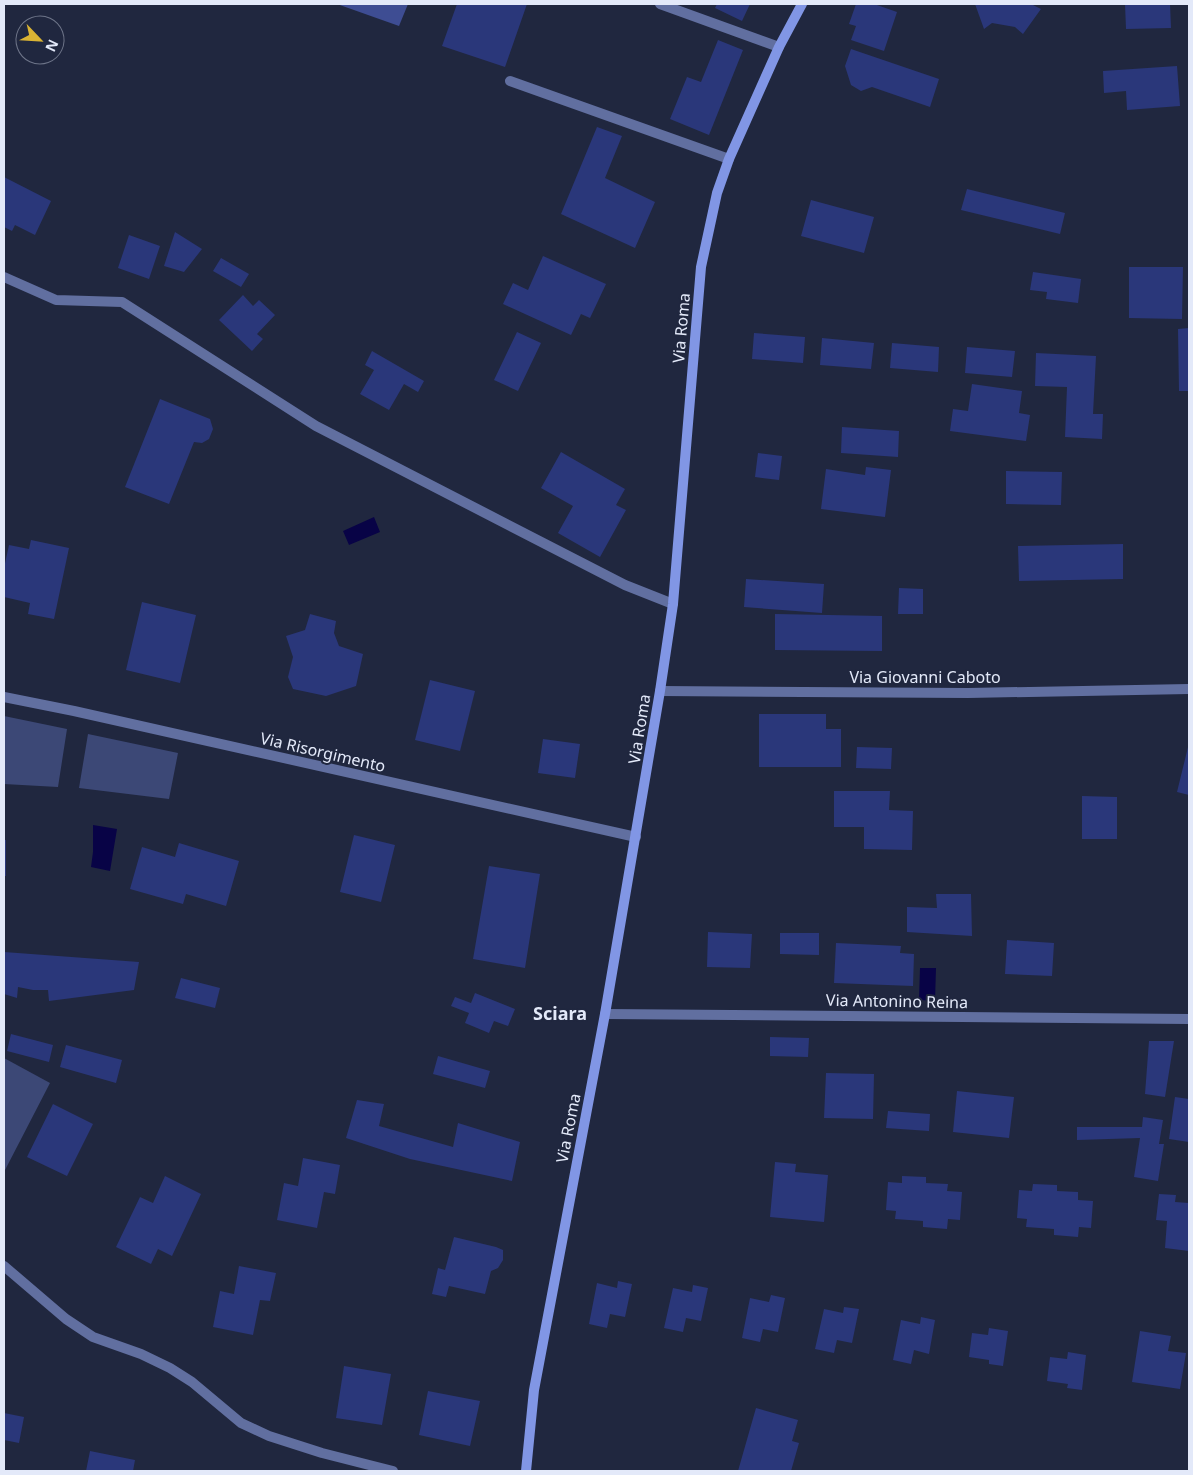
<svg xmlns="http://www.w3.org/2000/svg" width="1193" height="1475" viewBox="0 0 1193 1475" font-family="'Noto Sans',sans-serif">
<rect width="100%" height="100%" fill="#20273f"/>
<!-- green -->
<path fill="#3c4876" d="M4 716 67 729 58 787 4 784Z
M88 734 178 753 169 799 79 788Z
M4 1058 50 1083 4 1172Z"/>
<!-- forest -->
<path fill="#3e4d93" d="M337 4H408L399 26Z"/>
<!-- water -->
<path fill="#080346" d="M374 517 380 532 349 545 343 531Z
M93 825 117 829 110 871 91 867 93 852Z
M920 968H936L935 1001 919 1000Z"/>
<!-- building -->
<path fill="#2a377a" d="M457 4H527L505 67 442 46Z
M717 4H750L742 21 715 8Z
M856 4H874L897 12 884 51 851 40 856 26 849 24Z
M975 4H1031L1041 9 1023 34 1015 27 992 23 984 29Z
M1125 4H1170L1171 28 1126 29Z
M718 40 743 50 709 135 670 119 687 77 701 82Z
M851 49 939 79 930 107 872 87 861 91 851 85 845 66Z
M1177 66 1180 106 1127 110 1126 91 1104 93 1103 71Z
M597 127 622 136 605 178 655 202 635 248 561 214Z
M4 177 51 201 35 235 15 225 12 231 4 227Z
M967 189 1065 213 1060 234 961 210Z
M811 200 874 217 864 253 801 236Z
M175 232 202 249 184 272 164 266Z
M129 235 160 246 149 279 118 268Z
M543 256 606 284 590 318 581 314 571 335 503 304 513 283 528 290Z
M221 258 249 274 241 287 213 271Z
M1129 267H1183L1182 319 1129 318Z
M1033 272 1081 279 1078 303 1046 299 1047 292 1030 290Z
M243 295 253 306 259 300 275 315 257 334 263 339 252 351 219 320Z
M1189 328V391H1179L1178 329Z
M517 332 541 343 518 391 494 380Z
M754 333 805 337 803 363 752 359Z
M822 338 874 343 871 369 820 365Z
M892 343 939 347 938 372 890 368Z
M967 347 1015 351 1012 377 965 373Z
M372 351 424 381 418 392 404 384 389 410 360 394 374 370 365 365Z
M1036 353 1096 356 1093 414H1103L1102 439 1065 437 1067 387 1035 386Z
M972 384 1022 391 1019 413 1030 415 1026 441 950 431 953 409 968 411Z
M160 399 210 419 213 429 209 439 202 443 194 442 169 504 125 487Z
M842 427 899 431 898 457 841 453Z
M561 452 625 489 616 505 626 510 600 557 558 533 573 506 541 488Z
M758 453 782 456 779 480 755 477Z
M866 467 891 470 885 517 821 509 826 469 865 475Z
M1006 471 1062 472 1061 505 1006 504Z
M31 540 69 548 54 619 28 614 30 603 4 597V568L9 545 29 549Z
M1123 544V579L1019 581 1018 546Z
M746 579 824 584 822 613 744 607Z
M899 588 923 589V614H898Z
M142 602 196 615 180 683 126 670Z
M310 614 336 621 334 633 339 646 363 654 356 686 326 696 293 689 288 677 293 657 286 636 305 630Z
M775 614 882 616V651L775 650Z
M430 680 475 691 460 751 415 740Z
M759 714H826V729H841V767H759Z
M543 739 580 744 575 778 538 773Z
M1189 743V795L1177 792Z
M857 747 892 748 891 769 856 768Z
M834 791H890L889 810 913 811 912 850 864 849V827H834Z
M1082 796 1117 797V839H1082Z
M354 835 395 845 381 902 340 892Z
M4 840H6V876H4Z
M179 843 239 861 226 906 186 894 183 904 130 889 142 847 175 857Z
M489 866 540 874 525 968 473 959Z
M936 894H971L972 936 907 932V907L937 908Z
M708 932 752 934 750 968 707 967Z
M780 933H819V955L780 954Z
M1007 940 1054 943 1052 976 1005 974Z
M836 943 901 946 900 953 914 954 913 986 834 983Z
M4 952 139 962 134 990 49 1001 48 990H33L18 987 17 998 4 994Z
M181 978 220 988 215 1008 175 998Z
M475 993 515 1009 508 1026 494 1021 489 1033 465 1023 469 1013 451 1006 455 997 471 1003Z
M11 1034 53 1045 49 1062 7 1051Z
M770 1037 809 1038 808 1057 770 1056Z
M1149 1041H1174L1165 1097 1145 1094Z
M66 1045 122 1060 116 1083 60 1067Z
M438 1056 490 1071 485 1088 433 1074Z
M826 1073 874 1074 873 1119 824 1118Z
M957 1091 1014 1097 1009 1138 953 1132Z
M1175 1097 1189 1099V1142L1169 1139Z
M357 1100 384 1104 379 1126 453 1147 458 1123 520 1142 512 1181 410 1159 346 1138Z
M53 1104 93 1124 67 1176 27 1157Z
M888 1111 930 1114 929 1131 886 1128Z
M1143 1117 1163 1120 1159 1144H1164L1158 1181 1134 1177 1140 1138 1077 1140V1127H1142Z
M303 1158 340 1165 335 1194 324 1192 317 1228 277 1220 284 1183 298 1186Z
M775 1162 796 1164 795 1172 828 1175 824 1222 770 1217Z
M165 1176 201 1194 172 1256 158 1249 151 1264 116 1247 140 1197 153 1203Z
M902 1176 926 1177V1183L948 1184 947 1191 962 1192 960 1220 948 1219 947 1229 923 1227V1221L895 1219 896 1211 886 1210 888 1182 902 1183Z
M1033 1184 1057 1185V1191L1078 1192V1200L1093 1201 1091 1228 1079 1227 1078 1237 1054 1235V1229L1026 1227 1027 1219 1017 1218 1019 1190 1032 1191Z
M1159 1194 1176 1195 1175 1202 1189 1203V1251L1165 1248 1167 1221 1156 1220Z
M454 1237 496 1247 503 1250V1260L498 1268 491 1271 485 1294 449 1286 446 1297 432 1294 438 1268 445 1270Z
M239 1266 276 1273 270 1301 260 1300 253 1335 213 1327 220 1291 234 1294Z
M618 1281 632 1284 625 1317 610 1314 607 1328 589 1324 597 1283 617 1288Z
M693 1285 708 1288 701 1321 686 1318 683 1332 664 1328 673 1288 692 1292Z
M771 1295 785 1298 778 1332 763 1329 760 1342 742 1338 750 1298 769 1302Z
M844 1307 859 1309 852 1343 837 1340 834 1353 815 1349 824 1309 843 1313Z
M921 1317 935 1320 929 1354 914 1350 911 1364 893 1360 901 1320 920 1324Z
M989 1328 1008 1331 1003 1366 989 1364V1360L969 1357 972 1333 988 1335Z
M1140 1331 1171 1336 1168 1351 1186 1353 1180 1389 1132 1382Z
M1068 1352 1086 1355 1082 1390 1067 1388 1068 1384 1047 1381 1050 1357 1067 1359Z
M344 1366 391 1374 382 1425 336 1418Z
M428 1391 480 1401 470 1446 419 1435Z
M756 1408 798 1420 792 1441 799 1443 791 1471H738Z
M4 1413 24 1417 19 1443 4 1440Z
M90 1451 135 1460 133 1471H86Z"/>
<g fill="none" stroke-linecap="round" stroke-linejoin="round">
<!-- lane -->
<path stroke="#616fa0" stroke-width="10" d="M4 277 56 300 122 302 316 426 625 585 673 604"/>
<!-- street -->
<path stroke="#616fa0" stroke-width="10" d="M660 4 779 47
M510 81 729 159
M660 691 968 693 1189 689
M4 697 74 711 636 837
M605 1014 1189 1019
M4 1266 66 1319 93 1337 141 1354 170 1368 192 1382 241 1423 269 1436 322 1453 393 1471"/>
<!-- secondary -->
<path stroke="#8196e5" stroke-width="10" d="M526 1471 534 1390 605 1014 660 691 673 604 701 267 717 193 729 159 779 47 802 4"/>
</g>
<g text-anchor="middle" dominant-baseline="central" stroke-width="4" stroke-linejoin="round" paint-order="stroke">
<!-- street labels -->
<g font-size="16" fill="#e3e9f9" stroke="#20273f">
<text transform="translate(681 328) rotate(-85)">Via Roma</text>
<text x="925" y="677">Via Giovanni Caboto</text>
<text transform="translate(639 729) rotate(-81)">Via Roma</text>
<text transform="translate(323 752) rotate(13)">Via Risorgimento</text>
<text transform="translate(897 1001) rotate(1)">Via Antonino Reina</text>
<text transform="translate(568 1128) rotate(-79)">Via Roma</text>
</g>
<!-- neighbourhood labels -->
<g font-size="18" font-weight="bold" fill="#e3e9f9" stroke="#20273f">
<text x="560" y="1013">Sciara</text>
</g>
</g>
<!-- border -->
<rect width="1193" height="1475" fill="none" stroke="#e3e9f9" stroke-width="10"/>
<!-- north arrow -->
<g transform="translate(40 40) rotate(115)"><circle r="24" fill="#20273f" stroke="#6e7589"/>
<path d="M0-4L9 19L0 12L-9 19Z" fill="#d9b334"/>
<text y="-8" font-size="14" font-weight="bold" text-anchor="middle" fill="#e3e9f9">N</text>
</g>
</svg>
